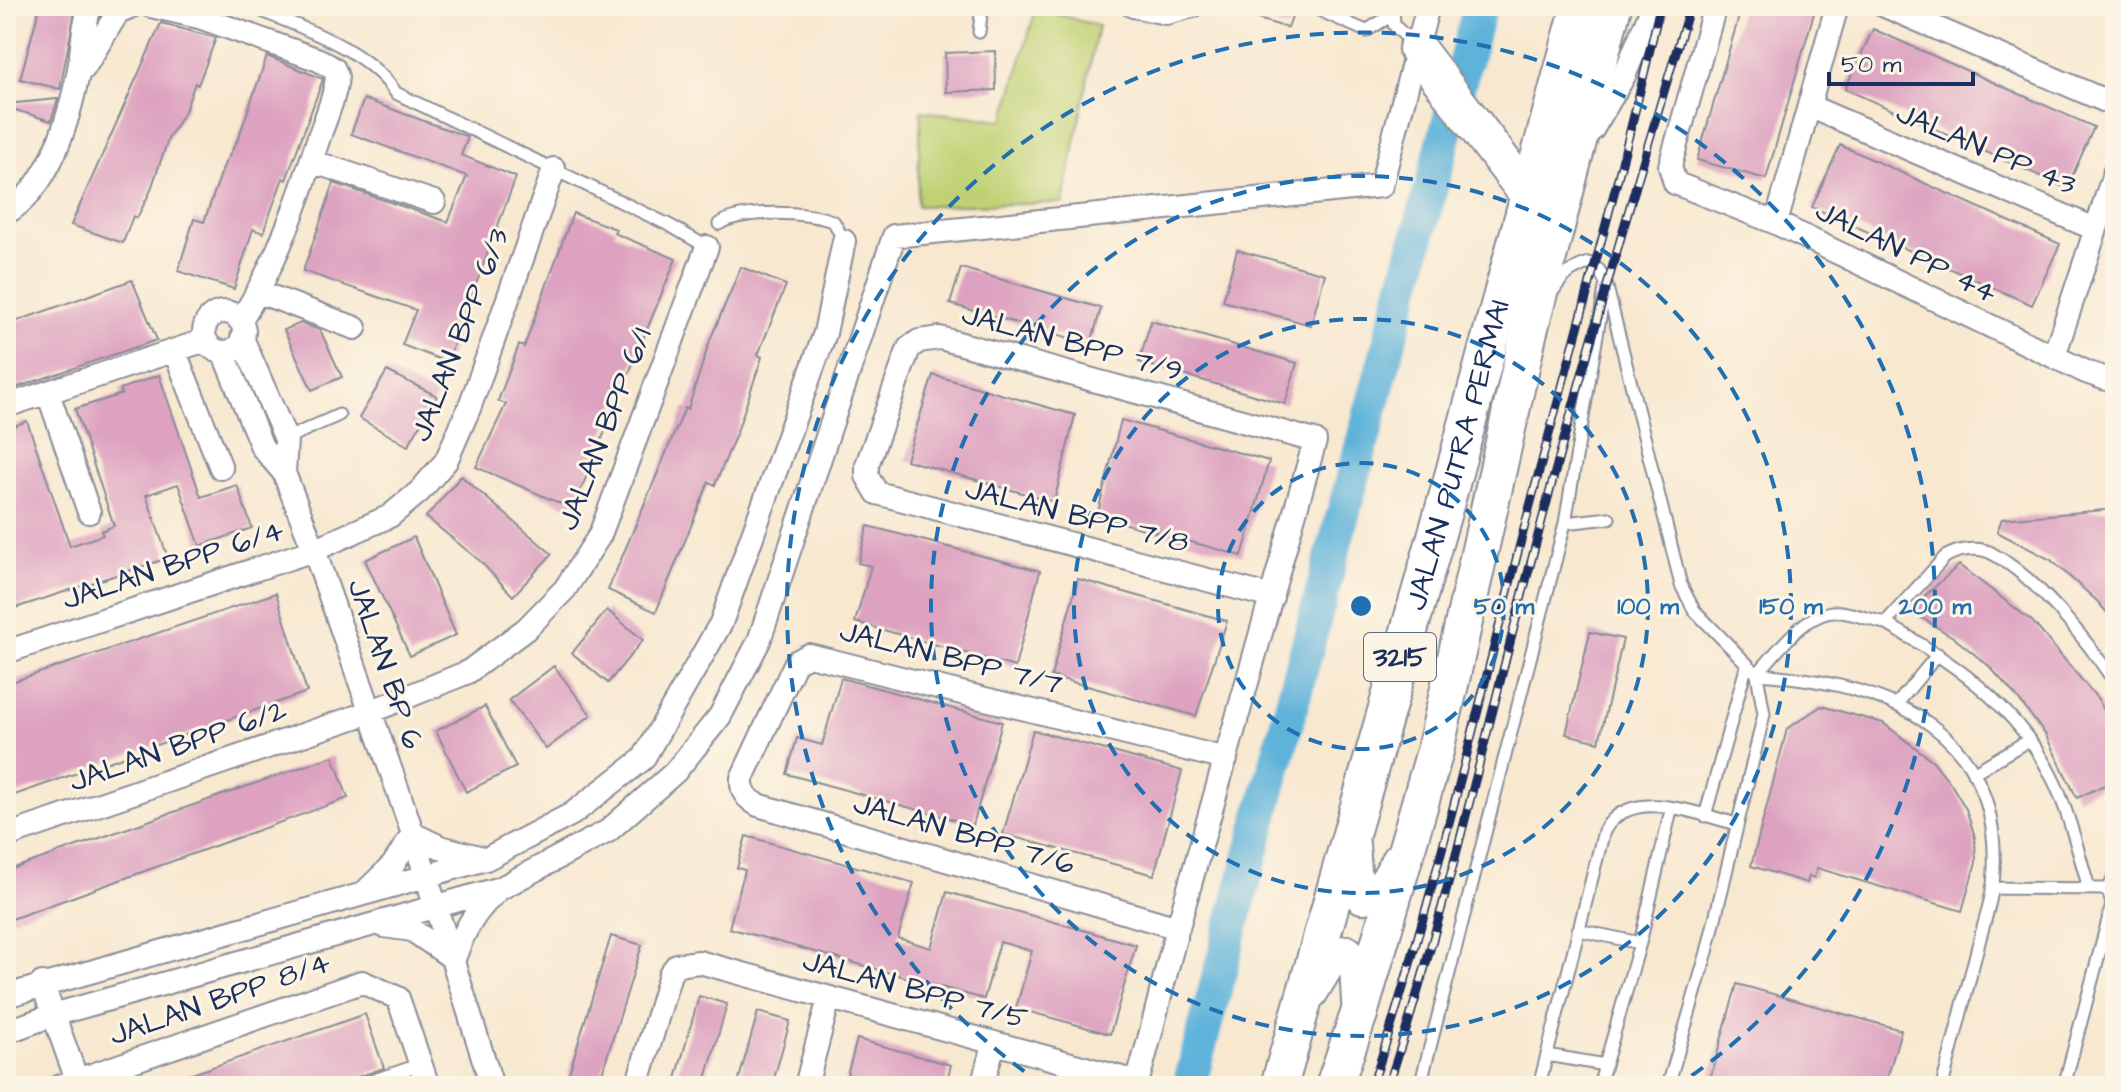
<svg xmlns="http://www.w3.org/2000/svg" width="2121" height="1092" viewBox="0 0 2121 1092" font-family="'Architects Daughter',sans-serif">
<rect width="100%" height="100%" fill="#fcf5e5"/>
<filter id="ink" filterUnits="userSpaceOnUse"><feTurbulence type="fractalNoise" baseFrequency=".0125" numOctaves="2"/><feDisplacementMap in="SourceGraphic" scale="16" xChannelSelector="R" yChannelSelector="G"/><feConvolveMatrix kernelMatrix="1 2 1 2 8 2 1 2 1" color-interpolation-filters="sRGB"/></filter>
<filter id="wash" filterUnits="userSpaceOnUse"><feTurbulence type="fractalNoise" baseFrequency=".006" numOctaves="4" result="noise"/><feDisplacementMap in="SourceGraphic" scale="32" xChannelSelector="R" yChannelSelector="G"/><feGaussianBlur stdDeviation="1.8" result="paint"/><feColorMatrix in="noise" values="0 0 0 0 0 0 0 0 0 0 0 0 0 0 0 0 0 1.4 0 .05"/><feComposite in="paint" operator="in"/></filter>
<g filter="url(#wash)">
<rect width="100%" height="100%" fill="#f8e8d0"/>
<!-- green -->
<path fill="#c0d173" stroke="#6e8068" stroke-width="2" d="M1036 8 1098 26 1063 203 917 206 921 111 1004 120Z"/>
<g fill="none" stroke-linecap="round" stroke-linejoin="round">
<!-- river -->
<path stroke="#5eb3da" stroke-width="34" d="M1189 1086 1480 6"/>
</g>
<g id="blocks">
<!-- building -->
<path fill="#dda2c0" d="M40 6H76L60 89 20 79Z
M1262 6 1294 10 1288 28 1258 19Z
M1742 6H1816L1766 179 1697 160Z
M161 23 216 38 198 85 195 83 185 111 169 137 150 192 137 218 133 216 123 243 71 225Z
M1873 29 2094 127 2067 188 1845 89Z
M995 51 996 90 946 92 945 53Z
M267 56 323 79 286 180 283 178 263 233 253 229 234 289 178 271 194 219 204 222 224 165 238 139Z
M58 99 51 121 6 107V104Z
M364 99 468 137 461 155 516 177 447 362 402 345 416 310 303 271 334 183 448 222 467 176 351 134Z
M1840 145 2060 244 2032 305 1812 207Z
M573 213 616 229 614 233 676 259 573 509 476 467 506 404 498 401 519 345 524 347Z
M1237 250 1325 274 1311 325 1223 301Z
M741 267 786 285 758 355 762 357 737 432 715 485 709 482 656 612 608 590 685 408 688 409 710 340Z
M961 268 1101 308 1091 344 950 304Z
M132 280 157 340 6 391V325Z
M1151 321 1297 363 1285 404 1139 362Z
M301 323 320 330 342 377 312 390 284 330Z
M387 371 437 396 408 446 359 418Z
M159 375 201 497 237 485 252 528 200 546 178 484 146 495 168 558 6 611V429L27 421 70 546 103 535 101 531 114 526 75 409 122 394 120 389Z
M933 375 1075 415 1054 502 906 460Z
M1121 420 1269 461 1242 556 1097 516Z
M461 476 552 554 513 596 480 561 426 517Z
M2115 509V622L2097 601 2051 560 1997 532 2002 519Z
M868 526 1040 571 1015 667 855 622 871 566 858 563Z
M414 537 456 635 410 656 365 560Z
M1959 565 2032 621 2098 699 2115 730V780L2077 798 2045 734 2016 696 1989 666 1953 637 1909 610Z
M1078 579 1227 621 1196 716 1051 676Z
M276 593 307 692 6 798V684Z
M607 610 643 640 608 683 572 653Z
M1590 632 1623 639 1599 742 1566 734Z
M554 666 591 715 546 749 509 700Z
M841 678 1002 722 973 825 787 774 797 738 822 745Z
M485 706 516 767 466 792 436 731Z
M1821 706 1883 723 1933 761 1951 784 1966 809 1975 837 1976 862 1962 911 1817 868 1814 878 1809 876 1807 883 1751 866 1787 729Z
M1033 730 1182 771 1154 875 1003 834Z
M333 756 348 798 6 921V871Z
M746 836 914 883 898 938 931 948 947 892 1136 945 1110 1034 1016 1008 1032 951 1000 942 984 999 729 928 745 870 737 868Z
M611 936 642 945 598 1086H565Z
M1737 984 1901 1030 1885 1086H1708Z
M699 996 727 1004 704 1086H674Z
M758 1012 790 1021 772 1086H737Z
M365 1014 384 1068 354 1078 349 1086H158Z
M857 1039 951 1065 945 1086H844Z"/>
</g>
</g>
<g filter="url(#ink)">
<use href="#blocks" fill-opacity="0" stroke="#8a8c97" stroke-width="2"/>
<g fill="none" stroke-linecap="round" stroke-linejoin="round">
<!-- lane casing -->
<g stroke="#8a8c97" stroke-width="15">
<path id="lane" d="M250 6C300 28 364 46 396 93L669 225 707 247
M1310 6 1366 31 1392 15
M1393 6 1394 25 1403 34 1419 39
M979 32 982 6
M719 224C740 209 811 211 834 222L844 241
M1554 290C1563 275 1572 269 1588 263L1599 270 1606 283 1681 585 1694 610 1757 674 1764 714 1707 952 1668 1086
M285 439 339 415
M1565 523 1609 518
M1885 623C1959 665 2027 713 2060 795 2072 825 2080 858 2089 888
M1757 674C1890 683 2008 730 1993 885 1990 907 1982 929 1977 950 1965 996 1954 1041 1942 1086
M1757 674C1778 652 1806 608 1841 612 1856 614 1871 620 1885 623L1945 557C1958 549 1980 546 1993 554 2037 578 2088 641 2115 683
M1897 704 1938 654
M1973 773 2029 740
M1705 816 1747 664
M1992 888 2108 889 2112 905 2064 1086
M2108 889 2115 876
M1578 930 1640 943
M1547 1055 1605 1065
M357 1086 421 1064
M1420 1086 1565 523 1605 288
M1539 1086 1604 831C1630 785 1696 814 1737 824
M1599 1086 1640 943 1671 810"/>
</g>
<!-- street casing -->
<g stroke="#8a8c97" stroke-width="26">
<path id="street" d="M151 6 199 17 319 60 334 69 337 77C335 97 326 117 319 137 299 199 276 266 240 321
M1133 6 1166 13 1193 6
M1715 6 1670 166 1675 183 1776 223 2086 372 2115 382
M1885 6 2115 105
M84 68 118 12 132 6
M1809 106 2095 229
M1592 130 1624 76 1653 6
M311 161 434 202
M6 213C49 188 67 125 77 79 83 56 81 27 91 6
M1776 223 1837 6
M259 292 355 328
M204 332a20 20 0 1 1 40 0a20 20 0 1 1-40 0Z
M242 338 286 439 284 473
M175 352 221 468
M223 352 262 447 284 473 314 550 413 834 492 1086
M2054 356 2115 171
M48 393 89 512
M6 406 206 340
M6 652 314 550 390 516 419 492 446 461 470 406 554 169
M413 834 440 847 483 858
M6 836 370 712 468 672 526 629 565 589 600 535 707 247
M366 891 393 865 413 834
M384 926 412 930 454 959
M1178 928 758 805C746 798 741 792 742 778L796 662 809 655 1226 759
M454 959C464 930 475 911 497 891
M42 983 77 1080
M6 996 486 859 572 814 643 759 721 623 825 333 844 241
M6 1032 53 1015 501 888 608 831 675 772 720 716 759 641 894 236 1381 186 1428 6
M60 1086 362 982 398 998 428 1086
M637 1086 670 974 677 965 699 962 1137 1082
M806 1086 829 998
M982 1086 994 1043
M1136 1086C1152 1034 1163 980 1178 927 1223 765 1270 603 1315 441L940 338 919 341 909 348 867 465V476L877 493 1272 597"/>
</g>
<!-- primary casing -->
<g stroke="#8a8c97" stroke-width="40">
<g id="primary">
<path d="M1417 49 1529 196"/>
<path d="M1351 844 1354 886 1363 895C1384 894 1391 878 1399 861"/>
<path d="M1310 991 1328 961 1346 954 1358 965 1360 1002"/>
<path id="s1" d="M1279 1086 1449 491 1580 6"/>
<path d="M1334 1086 1359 1014 1435 751 1528 335 1613 6"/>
</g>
</g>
<!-- lane -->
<use href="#lane" stroke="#fff" stroke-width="11"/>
<!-- street -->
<use href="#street" stroke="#fff" stroke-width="22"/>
<!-- primary -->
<use href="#primary" stroke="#fff" stroke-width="36"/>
<!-- rail casing -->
<g stroke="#1b2f5e" stroke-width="9">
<path id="rail" d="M1372 1086C1434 900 1477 710 1526 521 1571 349 1621 179 1660 6
M1388 1086C1444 919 1482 748 1527 577 1577 386 1632 195 1690 6"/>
</g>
<!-- rail -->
<use href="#rail" stroke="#fcf5e5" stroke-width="6" stroke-dasharray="18" stroke-linecap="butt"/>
</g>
</g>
<!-- distance rings -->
<g fill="none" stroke="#1f6fb2" stroke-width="4" stroke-dasharray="14 10">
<circle cx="1361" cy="606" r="143"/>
<circle cx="1361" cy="606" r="287"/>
<circle cx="1361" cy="606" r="430"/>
<path d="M1044 1085A574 574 0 1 1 1678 1085"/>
</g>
<g text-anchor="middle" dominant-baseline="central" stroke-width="6" stroke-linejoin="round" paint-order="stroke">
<!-- shield labels -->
<rect fill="#fcf5e5" stroke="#5e6a86" stroke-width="2" x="1364" y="633" width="72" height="48" rx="6"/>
<g font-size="28" font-weight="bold" fill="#1b2f5e">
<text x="1400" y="657">3215</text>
</g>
<!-- street labels -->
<g font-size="30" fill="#1b2f5e" stroke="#fcf5e5">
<text transform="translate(1986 149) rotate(23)">JALAN PP 43</text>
<text transform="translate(1906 252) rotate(26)">JALAN PP 44</text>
<text transform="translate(460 335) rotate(-69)">JALAN BPP 6/3</text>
<text transform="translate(1072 343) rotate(15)">JALAN BPP 7/9</text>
<text transform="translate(605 429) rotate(-69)">JALAN BPP 6/1</text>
<text stroke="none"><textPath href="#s1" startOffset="656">JALAN PUTRA PERMAI</textPath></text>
<text transform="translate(1077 516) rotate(14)">JALAN BPP 7/8</text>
<text transform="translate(173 565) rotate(-18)">JALAN BPP 6/4</text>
<text transform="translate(951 658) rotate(14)">JALAN BPP 7/7</text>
<text transform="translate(385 664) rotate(71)">JALAN BP 6</text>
<text transform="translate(178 746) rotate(-19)">JALAN BPP 6/2</text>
<text transform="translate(964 834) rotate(16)">JALAN BPP 7/6</text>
<text transform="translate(915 990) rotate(15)">JALAN BPP 7/5</text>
<text transform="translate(220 999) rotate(-19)">JALAN BPP 8/4</text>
</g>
</g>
<circle cx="1361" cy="606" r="12" fill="#1f6fb2" stroke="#fcf5e5" stroke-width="4"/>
<g font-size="24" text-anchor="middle" font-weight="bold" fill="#1f6fb2" stroke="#fcf5e5" stroke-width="6" stroke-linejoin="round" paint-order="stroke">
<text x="1504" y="614">50 m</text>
<text x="1648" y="614">100 m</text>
<text x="1791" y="614">150 m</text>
<text x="1935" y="614">200 m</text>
</g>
<!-- margin -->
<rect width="2121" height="1092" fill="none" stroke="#fcf5e5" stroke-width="32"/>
<!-- scale -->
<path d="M1829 72v12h144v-12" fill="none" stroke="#1b2f5e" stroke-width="4"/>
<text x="1841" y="72" font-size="24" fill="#1b2f5e" stroke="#fcf5e5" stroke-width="6" paint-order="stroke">50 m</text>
</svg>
